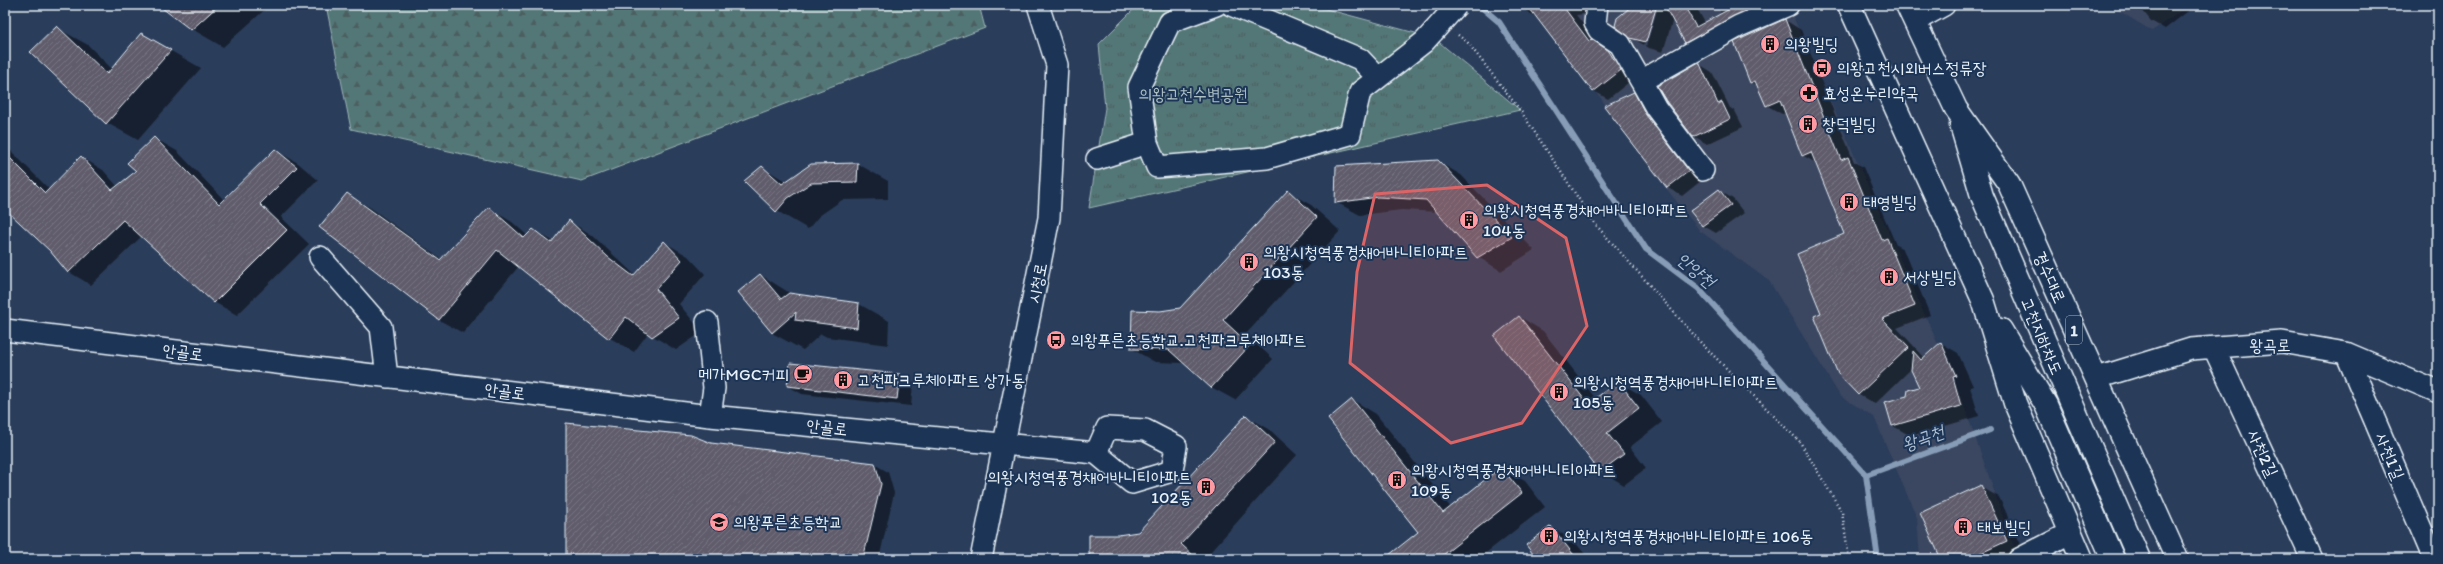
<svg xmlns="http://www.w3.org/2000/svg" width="2443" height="564" viewBox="0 0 2443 564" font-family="Itim,'Poor Story',sans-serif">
<defs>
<pattern id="forest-firs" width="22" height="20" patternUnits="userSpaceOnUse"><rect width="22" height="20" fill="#537676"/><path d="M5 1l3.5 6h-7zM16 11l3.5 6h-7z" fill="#4c5f60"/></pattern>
<pattern id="park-tufts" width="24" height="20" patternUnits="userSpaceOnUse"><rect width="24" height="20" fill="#537676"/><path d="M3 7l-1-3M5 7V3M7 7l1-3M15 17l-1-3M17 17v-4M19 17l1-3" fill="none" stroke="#4c5f60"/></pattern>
<pattern id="building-hatch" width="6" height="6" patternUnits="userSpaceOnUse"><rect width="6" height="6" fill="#605c6c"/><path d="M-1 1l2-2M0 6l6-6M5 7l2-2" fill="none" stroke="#777482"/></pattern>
</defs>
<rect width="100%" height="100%" fill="#2a3d5b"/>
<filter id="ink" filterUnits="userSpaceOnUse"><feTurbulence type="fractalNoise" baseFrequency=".025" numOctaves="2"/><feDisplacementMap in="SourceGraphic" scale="8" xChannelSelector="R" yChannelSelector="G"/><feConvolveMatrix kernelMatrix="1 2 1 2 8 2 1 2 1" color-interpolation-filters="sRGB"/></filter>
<g filter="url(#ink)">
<!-- built -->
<path fill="#3a4660" d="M1529 5H1788L1960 394 2018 559H1920L1917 518 1874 417 1840 396 1769 281 1700 231 1646 163 1560 40Z
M2109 5H2190L2152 31Z"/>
<!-- forest -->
<path fill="url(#forest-firs)" stroke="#9eb4b7" d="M326 5H979L985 28 582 181 351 129Z"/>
<!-- park -->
<path fill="url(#park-tufts)" stroke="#9eb4b7" d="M1138 5H1311L1434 38 1520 110 1089 208 1105 108 1099 44Z"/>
<!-- shadow -->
<path fill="#0007" d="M160 5H270L223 47 192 29Z
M1525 5H1595L1596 13 1576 15 1599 45 1622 59 1634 78 1608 99 1594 91 1538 18 1526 11Z
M1632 5H1695L1717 44 1703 52 1685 42 1673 19 1663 52 1649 48 1646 46 1657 10 1654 13 1644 45 1631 37Z
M1717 5H1763L1741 31 1724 21Z
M2138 5H2196L2165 29 2151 21Z
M1785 20 1801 30 1854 162 1863 167 1896 245 1903 249 1930 315 1897 328 1925 358 1941 343 1958 353 1973 386 1970 387 1979 416 1911 436 1893 426 1886 403 1908 396 1921 387 1911 369 1875 404 1859 395 1839 374 1822 313 1846 235 1816 163 1802 155 1786 113 1782 114 1766 105 1759 86 1751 82Z
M57 28 88 45 112 69 141 34 201 68 138 140 107 123Z
M1699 64 1712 72 1730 108 1735 111 1743 127 1707 144 1694 136Z
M1634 94 1647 102 1702 180 1682 196 1668 188 1606 107Z
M154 138 177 151 224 200 275 150 298 163 318 180 281 217 309 244 237 315 214 302 142 236 91 285 69 272 50 250 5 208V145L50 190 81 157 103 170 118 187 137 171Z
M1437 161 1461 175 1534 250 1501 271 1478 257 1438 212 1402 210 1360 215 1336 202Z
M858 164 888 181V199L842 200 819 216 808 229 777 211 746 181 762 167 787 182Z
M1720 191 1733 199 1744 213 1716 233 1702 225Z
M1288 192 1311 205 1340 231 1246 334 1273 359 1235 400 1211 387 1184 363 1155 362 1132 349 1160 312 1181 309Z
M348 195 371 208 442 260 489 208 512 222 528 236 533 230 553 241 569 221 592 235 635 275 664 242 688 256 705 274 679 304 702 332 676 350 648 333 634 352 610 338 519 266 463 333 439 320Z
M761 275 793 295 859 304 889 321 888 345 827 337 821 334 803 350 772 333Z
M1520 317 1543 331 1596 399 1618 382 1641 395 1662 422 1630 447 1646 468 1624 485 1601 471 1495 336Z
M900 375 913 383 911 406 802 394 788 386Z
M1353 400 1376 414 1451 508 1501 468 1525 481 1545 507 1478 559H1390L1419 532Z
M1246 416 1269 429 1297 455 1204 559H1090L1118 536 1139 533Z
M711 444 874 464 888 472 894 493 879 559H567Z
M1981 487 1999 497 2024 551 2007 559H1942Z
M1551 527 1574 541 1589 559H1538Z"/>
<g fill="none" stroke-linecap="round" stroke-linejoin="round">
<!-- stream -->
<path stroke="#879db7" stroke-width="6" d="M1479 5 1499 22 1646 249 1698 288 1866 475 1878 559
M1866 475 1990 430"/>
</g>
<!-- building -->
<path fill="url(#building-hatch)" stroke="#e8f1f8" d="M158 5H219L191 30Z
M1527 5H1562L1589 41 1591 39 1608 50 1621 70 1593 92Z
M1633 5H1657L1646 42 1630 38 1615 26 1617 18Z
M1664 5H1684L1696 27 1737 5H1750L1751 8 1685 43Z
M1785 19 1841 160 1848 157 1882 240 1887 238 1915 306 1882 319 1909 347 1858 395 1838 374 1814 316 1821 313 1797 254 1844 234 1811 152 1802 156 1780 100 1766 106 1755 81 1750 83 1734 42Z
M57 26 107 74 141 33 171 50 106 124 30 52Z
M1699 62 1718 104 1722 102 1730 119 1693 137 1666 101 1657 86Z
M1634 92 1646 115 1689 171 1667 188 1604 106Z
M154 137 219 204 275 149 297 167 260 204 287 230 214 303 123 220 68 273 50 251 5 209V153L45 193 81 156 112 190 136 171 127 163Z
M1438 160 1512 237 1477 258 1426 200 1378 197 1335 203 1336 166Z
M858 163 857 182 811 183 788 198 776 212 744 181 762 166 782 184 811 164Z
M1719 189 1731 205 1702 226 1690 211Z
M1288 190 1317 217 1223 320 1250 345 1211 388 1169 350 1131 349 1132 310 1160 311 1180 308Z
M347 193 440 260 489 207 524 238 533 229 551 243 569 220 608 257 633 276 664 241 682 260 656 289 679 318 652 337 626 317 609 339 497 250 439 320 319 227Z
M760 274 781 299 789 293 859 303 857 328 795 320 796 312 772 333 738 292Z
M1519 316 1588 404 1618 381 1639 408 1607 433 1624 454 1600 472 1494 336Z
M1941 342 1956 376 1953 377 1961 406 1892 426 1885 402 1907 396 1908 390 1919 387 1911 370 1913 351 1921 360Z
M790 363 900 374 897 399 787 386Z
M1352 399 1443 513 1501 467 1522 493 1438 559H1384L1418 532 1328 419Z
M1246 415 1275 442 1181 544 1197 559H1089V535H1118L1138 532Z
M566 423 691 435 711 443 875 463 881 484 863 559H566Z
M1981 485 2007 541 1968 559H1941L1920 513Z
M1551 526 1577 559H1537L1526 545Z"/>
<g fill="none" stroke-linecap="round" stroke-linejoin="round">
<!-- minor casing -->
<g stroke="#e8f1f8" stroke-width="24">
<path id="minor" d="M1216 5 1170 22 1139 87 1147 143 1157 167 1267 158 1350 134 1360 92 1424 42 1433 32
M1231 5 1360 59 1378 78
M1597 5 1595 23 1599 30 1620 44 1641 81
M1915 21 1944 5
M1097 159 1147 143
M1703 170 1656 108 1641 81 1739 26 1788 5
M320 257 381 327 387 377
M707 322 714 388 710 416
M5 330 710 416 1096 453 1132 483 1172 471 1176 446 1145 430 1107 428 1096 453
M2214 348 2312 559
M2346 353 2434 559
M2097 378 2191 349 2282 342 2346 353 2438 392
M981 559 1049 218 1057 65 1038 5
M2019 559 2070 533"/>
</g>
<!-- major casing -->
<g stroke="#e8f1f8" stroke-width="25">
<path id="major" d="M1849 5 1983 300 2015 403 2082 559
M1907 5 1956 109 2009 184 2177 559
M1961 125 1982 196 2139 559
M2001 330 2046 405 2113 559"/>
</g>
<!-- path -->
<path stroke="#e8f1f8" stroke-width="2.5" stroke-dasharray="1 3" stroke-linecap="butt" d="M1419 5 1425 10
M1458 35 1468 43 1520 110 1596 225 1702 344 1800 442 1842 512 1849 559"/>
<!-- minor -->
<use href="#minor" stroke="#1d3557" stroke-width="21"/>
<!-- major -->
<use href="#major" stroke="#1d3557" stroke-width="22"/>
<!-- minor-bridge casing -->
<g stroke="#e8f1f8" stroke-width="24" stroke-linecap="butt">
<path id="minor-bridge" d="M1433 32 1457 5"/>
</g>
<!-- minor-bridge -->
<use href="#minor-bridge" stroke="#1d3557" stroke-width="21"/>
</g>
</g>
<!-- marked area -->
<path fill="#db6466" fill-opacity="0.2" stroke="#db6466" stroke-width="3" stroke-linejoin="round" d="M1487 185 1566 238 1587 326 1522 423 1451 443 1350 363 1357 272 1375 194Z"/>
<!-- icons -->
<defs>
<g id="building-disc" transform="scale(1)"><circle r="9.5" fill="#ff9aa2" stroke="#1d3557"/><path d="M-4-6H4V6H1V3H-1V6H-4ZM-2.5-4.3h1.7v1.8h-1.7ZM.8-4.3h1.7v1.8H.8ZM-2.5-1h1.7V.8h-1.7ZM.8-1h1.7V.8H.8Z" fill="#111"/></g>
<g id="bus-disc" transform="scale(1)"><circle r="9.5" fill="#ff9aa2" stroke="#1d3557"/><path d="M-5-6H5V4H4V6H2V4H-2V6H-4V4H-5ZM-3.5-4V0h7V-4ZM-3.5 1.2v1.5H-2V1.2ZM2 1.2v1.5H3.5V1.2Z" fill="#111"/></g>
<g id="pharmacy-disc" transform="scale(1)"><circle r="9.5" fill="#ff9aa2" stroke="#1d3557"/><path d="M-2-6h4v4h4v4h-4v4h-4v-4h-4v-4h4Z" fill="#111"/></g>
<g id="cafe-disc" transform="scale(1)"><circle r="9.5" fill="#ff9aa2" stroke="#1d3557"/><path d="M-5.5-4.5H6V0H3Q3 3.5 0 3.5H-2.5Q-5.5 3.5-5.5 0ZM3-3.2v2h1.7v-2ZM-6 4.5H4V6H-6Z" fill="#111"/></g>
<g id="school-disc" transform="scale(1)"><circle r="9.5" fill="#ff9aa2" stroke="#1d3557"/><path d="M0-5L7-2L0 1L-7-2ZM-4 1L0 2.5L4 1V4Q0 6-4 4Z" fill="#111"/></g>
</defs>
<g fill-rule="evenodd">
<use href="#building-disc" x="1770" y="44"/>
<use href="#bus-disc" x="1822" y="68"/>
<use href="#pharmacy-disc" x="1809" y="93"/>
<use href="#building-disc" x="1808" y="124"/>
<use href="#building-disc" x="1849" y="202"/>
<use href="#building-disc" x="1469" y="220"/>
<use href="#building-disc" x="1249" y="262"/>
<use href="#building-disc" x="1889" y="277"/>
<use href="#bus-disc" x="1056" y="340"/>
<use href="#cafe-disc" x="803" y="374"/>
<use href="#building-disc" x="843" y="380"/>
<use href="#building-disc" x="1559" y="392"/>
<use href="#building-disc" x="1397" y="480"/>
<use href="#building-disc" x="1206" y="487"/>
<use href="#school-disc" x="719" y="522"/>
<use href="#building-disc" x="1963" y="527"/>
<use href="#building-disc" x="1549" y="536"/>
</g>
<g text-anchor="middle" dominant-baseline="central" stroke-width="4" stroke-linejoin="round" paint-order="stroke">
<!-- shield labels -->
<rect fill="#1d3557" stroke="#abb9c8" stroke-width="1" x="2066" y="316" width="16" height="28" rx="3"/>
<g font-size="16" font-weight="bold" fill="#e8f1f8">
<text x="2074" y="330">1</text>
</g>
<!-- poi labels -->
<g font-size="17" fill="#e8f1f8" stroke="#1d3557" text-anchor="start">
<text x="1784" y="44">의왕빌딩</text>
<text x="1836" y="68">의왕고천시외버스정류장</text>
<text x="1823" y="93">효성온누리약국</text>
<text x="1822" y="124">창덕빌딩</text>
<text x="1863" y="202">태영빌딩</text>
<text x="1483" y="210">의왕시청역풍경채어바니티아파트<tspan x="1483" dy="20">104동</tspan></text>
<text x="1263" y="252">의왕시청역풍경채어바니티아파트<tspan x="1263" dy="20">103동</tspan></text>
<text x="1903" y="277">서상빌딩</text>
<text x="1070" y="340">의왕푸른초등학교.고천파크루체아파트</text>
<text x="789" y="374" text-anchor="end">메가MGC커피</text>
<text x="857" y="380">고천파크루체아파트 상가동</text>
<text x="1573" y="382">의왕시청역풍경채어바니티아파트<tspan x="1573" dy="20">105동</tspan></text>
<text x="1411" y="470">의왕시청역풍경채어바니티아파트<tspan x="1411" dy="20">109동</tspan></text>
<text x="1192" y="477" text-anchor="end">의왕시청역풍경채어바니티아파트<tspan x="1192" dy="20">102동</tspan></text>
<text x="733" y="522">의왕푸른초등학교</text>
<text x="1977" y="527">태보빌딩</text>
<text x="1563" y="536">의왕시청역풍경채어바니티아파트 106동</text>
</g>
<!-- park labels -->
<g font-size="17" fill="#acc0c4" stroke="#1d3557">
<text x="1193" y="94">의왕고천수변공원</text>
</g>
<!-- street labels -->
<g font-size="17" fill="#e8f1f8" stroke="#1d3557">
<text transform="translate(2050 277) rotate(66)">경수대로</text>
<text transform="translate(1037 283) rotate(-79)">시청로</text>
<text transform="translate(2042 336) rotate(67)">고천지하차도</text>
<text transform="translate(2270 345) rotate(-1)">왕곡로</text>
<text transform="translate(183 352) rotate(7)">안골로</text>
<text transform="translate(505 391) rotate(7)">안골로</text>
<text transform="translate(827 427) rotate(6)">안골로</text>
<text transform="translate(2263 453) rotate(65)">사천2길</text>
<text transform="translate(2390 456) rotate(67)">사천1길</text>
</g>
<!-- water labels -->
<g font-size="18" font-style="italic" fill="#afc0d2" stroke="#1d3557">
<text transform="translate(1696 270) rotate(40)">안양천</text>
<text transform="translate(1923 438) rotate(-20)">왕곡천</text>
</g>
</g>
<!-- margin -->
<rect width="2443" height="564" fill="none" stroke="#1d3557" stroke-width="20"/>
<rect x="10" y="10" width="2423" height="544" fill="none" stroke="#e8f1f8" stroke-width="1.5" filter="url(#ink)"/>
</svg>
